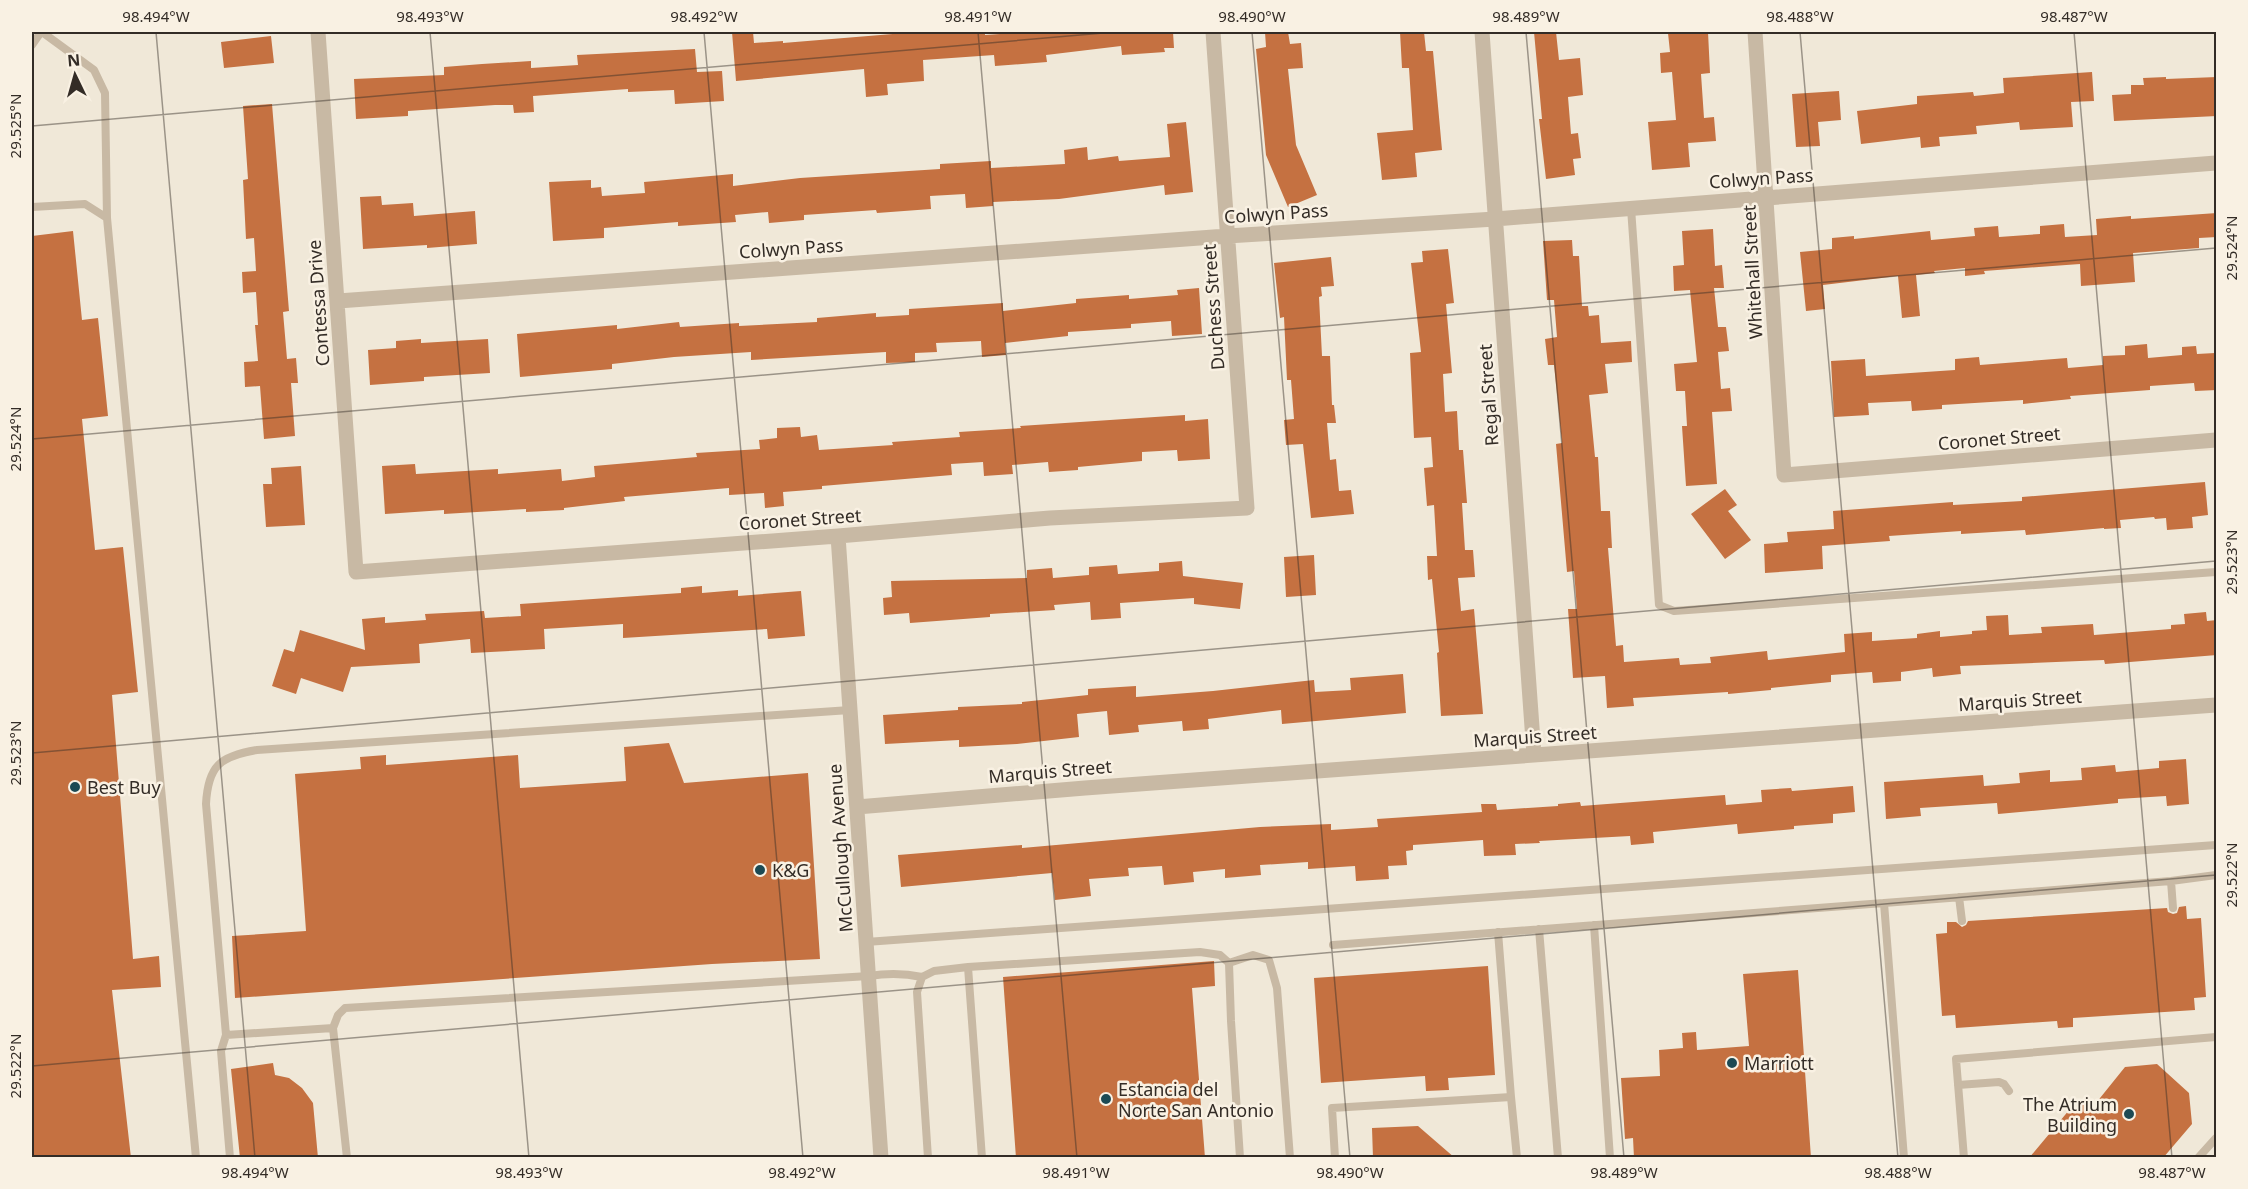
<svg xmlns="http://www.w3.org/2000/svg" width="2248" height="1189" viewBox="0 0 2248 1189" font-family="'Noto Sans',sans-serif">
<rect width="100%" height="100%" fill="#f0e8d8"/>
<!-- building -->
<path fill="#c57141" d="M732 32H753L754 43 783 41V43L917 32H985V35L1028 32H1173L1174 48H1164L1165 52 1122 55 1121 46 1046 55 1047 62 995 66 994 55 923 60 924 81 887 84 888 95 866 97 864 69 736 81Z
M1265 32H1288L1290 44 1301 43 1303 68 1288 69 1296 145 1317 195 1288 207 1266 155 1256 49 1266 47Z
M1400 32H1424L1426 51H1433L1442 150 1415 153 1417 177 1382 180 1377 133 1413 130 1409 68H1402Z
M1534 32H1556L1559 60 1580 58 1583 95 1568 97 1571 134 1578 133 1581 158 1573 159 1575 175 1546 179 1539 119H1542Z
M1708 32 1710 73 1701 74 1704 118 1714 117 1716 141 1688 143 1690 167 1652 170 1648 122 1676 120 1672 72 1661 73 1660 53 1670 52 1668 33Z
M271 36 274 63 224 68 221 42Z
M695 49 697 72 722 71 724 101 675 104 674 90 628 92V89L533 96 534 112 514 113 513 105H495L408 111V116L356 119 354 79 444 75V67L482 64 531 61V68L578 65 577 55Z
M2092 72 2094 101 2071 102 2073 127 2020 130 2019 122 1976 126 1977 134 1939 137 1940 146 1921 148 1920 137 1861 144 1857 111 1917 104V96L1973 92 1974 96 2004 93 2003 78Z
M2166 77V79L2217 77V116L2114 121 2112 95 2131 94V85H2144L2143 78Z
M1839 91 1841 120 1818 122 1820 146 1796 147 1792 94Z
M272 104 289 311 283 312 287 359 296 358 298 383H291L295 436 264 439 260 386 245 387 244 362 258 361 255 325H258L256 292 243 293 242 272 256 271 254 238 246 239 243 180 248 179 243 106Z
M1186 122 1193 192 1165 195 1164 185 1059 199 993 202V206L966 208 965 194 930 196 931 209 877 213 876 210 804 215V220L769 223 768 212 735 215 736 222 678 226V222L604 228V238L553 241 549 182 591 180V188L601 187 602 196 645 193 644 182 733 174V186L800 178 940 169V164L991 161V168L1065 164 1064 150 1087 147 1088 160 1118 156 1119 161 1170 157 1167 124Z
M381 196 382 205 413 203 414 216 475 211 477 244 427 248V245L363 249 360 197Z
M2217 213V237L2199 238V248L2133 253 2135 282 2081 286 2080 264 1984 271 1985 274 1965 276V268L1934 271 1935 273 1916 275 1920 316 1902 318 1898 276 1823 285 1825 309 1806 311 1800 252 1832 249V238L1854 236V239L1930 231 1931 240 1975 236 1974 228 1998 226 1999 237 2040 234V226L2064 224 2065 237 2097 235 2096 219 2131 216V219Z
M1713 229 1715 266 1722 265 1724 288H1714L1718 327H1726L1729 351 1718 352 1721 389 1730 388 1732 411 1712 412 1717 484 1686 486 1682 426H1687L1685 391H1676L1674 364 1697 362 1690 290 1674 291 1673 266 1684 265 1682 231Z
M73 231 82 320 98 318 108 416 82 419 95 550 123 547 138 692 112 695 133 959 159 956 161 987 112 990 131 1158H32V236Z
M1572 240 1573 256H1579L1582 306H1588L1589 316 1599 315 1601 343 1631 341 1632 362 1605 364 1608 393 1589 395 1595 457H1598L1601 511H1610L1612 548H1608L1616 646 1623 645 1624 662 1679 658 1680 665 1711 663 1710 657 1767 651 1768 660 1845 652 1844 634 1872 632V641L1917 638V634L1940 631V637L1972 634V631L1987 630 1986 616 2008 615 2009 635 2042 633 2041 627 2093 624 2094 635 2171 629V625L2185 624 2184 614 2206 612 2207 621 2217 620V655L2105 664 2104 660 1960 666 1961 674 1933 677 1932 668 1901 672V681L1873 683 1872 672 1831 675V682L1771 688V690L1728 694V692L1633 698 1634 706 1607 708 1605 676 1573 678 1568 609H1577L1574 571 1567 572 1556 444 1562 443 1554 365H1548L1545 339 1557 337 1554 300H1547L1543 241Z
M1448 249 1454 303 1446 304 1452 373 1443 374 1445 412 1457 411 1459 450H1463L1467 503H1462L1465 550H1473L1475 577 1458 578 1461 611 1474 609 1483 714 1441 716 1437 653 1439 652 1432 579 1428 580 1427 556H1437L1434 505 1427 506 1424 468 1433 467 1431 437 1414 438 1410 353 1421 352 1411 263 1423 262 1422 251Z
M1331 257 1334 286 1321 287 1322 296 1319 297 1322 356H1330L1332 405H1334L1336 423H1327L1330 460 1336 459 1339 491 1351 490 1354 514 1311 518 1303 444 1286 445 1284 420 1294 419 1291 380H1287L1284 317 1280 318 1274 263Z
M1199 288 1202 334 1172 336 1171 321 1131 324V328L1068 332V336L1005 343 1006 355 982 357 981 341 936 343 937 352 915 353V362L886 363V352L751 360V352L674 357 612 364V369L520 377 517 334 617 325V329L679 322 680 327 739 323V326L817 322V318L876 313V317L909 315V309L1003 303V311L1076 303V299L1129 295V299L1178 295 1177 290Z
M421 339V343L488 339 490 373 424 377V381L370 385 368 350 396 348V341Z
M2147 344 2148 358 2182 355V347L2196 346 2197 354 2215 353 2217 390 2195 391 2194 383 2150 386V390L2070 396 2071 399 2023 404V400L1942 405V409L1912 411 1911 401 1868 403 1869 415 1834 417 1831 361 1865 359 1866 376 1955 370V359L1979 357 1980 365 2067 358 2068 368 2103 365V356L2125 355V346Z
M1185 415V421L1208 419 1210 459 1178 461 1177 450 1142 452V461L1078 467V470L1049 472 1048 462 1012 465 1013 474 984 476 983 462 951 464 952 475 822 486V489L783 492 784 506 765 508 764 493 729 495V488L624 497 625 501 564 508V510L526 512V509L444 514V510L385 514 382 466 415 464 416 474 498 469V474L561 469 562 481 595 477 594 466 697 457 696 453 760 449 759 440 777 438V428L800 427 801 437 817 435 819 450 893 445 892 442 960 437 959 432 1021 428 1020 426Z
M301 466 305 525 266 527 263 484H272L271 468Z
M2205 482 2208 515 2192 517 2193 528 2167 530 2166 518 2155 519 2154 517 2120 520 2121 528 2104 529V528L2026 535 2025 530 1961 534V531L1889 536 1890 541 1822 546 1823 569 1765 573 1764 544 1788 542 1787 532 1834 529 1833 511 1953 502V505L2022 501V497Z
M1725 489 1737 505 1728 511 1751 540 1725 559 1691 514Z
M1314 555 1316 595 1286 597 1284 557Z
M1182 561 1183 576 1243 583 1240 609 1194 604V598L1120 603 1121 618 1091 620 1090 602 1054 605 1055 610 990 614V617L910 623 909 613 884 615 883 598 892 597 891 581 1027 578V570L1052 568 1053 578 1089 575V567L1117 565 1118 574 1159 571V563Z
M702 586V593L738 590V596L801 591 805 636 768 639 767 629 623 638V624L544 629 545 649 471 653 470 639 419 644 420 663 351 667 343 692 301 678 296 694 272 686 284 649 294 652 300 630 365 650 362 619 385 617V623L426 620 425 614 484 611 485 618 521 616 520 604 681 593V588Z
M1403 674 1406 713 1282 724 1281 710 1208 719 1209 729 1183 731 1182 721 1138 725 1139 732 1109 735 1107 711 1077 714 1079 737 1017 744 959 747V740L885 744 883 715 958 710V707L1022 704V702L1088 695V689L1136 686V697L1213 691 1314 680 1315 692 1351 690 1350 678Z
M669 743 684 783 808 773 820 959 712 964 235 998 232 936 306 931 295 774 361 769 360 757 386 755V765L518 755 520 788 626 781 624 747Z
M2186 759 2189 804 2167 806 2166 796 2118 799V803L1998 814 1997 803 1920 808 1921 816 1886 819 1884 782 1983 775 1984 786 2020 783 2019 773 2050 770V782L2082 780 2081 768 2115 765 2116 772 2159 768V761Z
M1853 786 1855 812 1833 814V823L1794 826V829L1738 834 1737 824 1653 832 1654 843 1631 845 1630 836 1539 841 1540 843 1515 844 1516 855 1484 856 1483 840 1413 845V850L1406 851 1407 865 1388 866 1389 879 1356 881 1355 866 1308 869V862L1260 865 1261 875 1225 878V869L1193 872 1194 882 1164 885 1162 866 1128 868 1129 876 1089 879 1091 896 1055 900 1052 873 901 887 898 855 1022 845V848L1260 827 1331 824V830L1378 827 1377 819 1482 812 1481 804H1496L1497 810 1558 806V804L1580 802 1581 806 1725 795 1726 805 1762 802 1761 790 1791 788 1792 791Z
M2186 906 2187 919 2201 918 2206 997 2194 998 2195 1010 2073 1018V1027L2058 1028 2057 1021 1956 1028 1955 1015 1942 1016 1936 934 1947 933V922H1956L1962 927 1966 925 1968 921 2167 908 2168 912 2173 914 2177 913 2179 907Z
M1214 961 1215 986 1192 988 1205 1158H1016L1003 977Z
M1488 966 1495 1075 1448 1078 1449 1090 1426 1091 1425 1076 1321 1083 1314 978Z
M1798 970 1811 1158H1634L1633 1138 1625 1139 1621 1078 1660 1076 1659 1050 1683 1048 1682 1033 1696 1032 1697 1050 1749 1046 1743 974Z
M273 1063 275 1075 289 1078 302 1088 313 1103 318 1158H240L231 1069Z
M2157 1064 2189 1093 2192 1124 2163 1158H2029L2075 1103H2096L2125 1067Z
M1418 1126 1455 1158H1373L1372 1128Z"/>
<g fill="none" stroke-linecap="round" stroke-linejoin="round">
<!-- service -->
<path stroke="#c8b9a4" stroke-width="8" d="M42 32 94 70 105 93 107 218
M32 45 41 32
M32 207 85 204 107 218 196 1158
M1631 208 1659 605 1674 611 2216 572
M2171 881 2173 908
M1959 897 1962 921
M1884 903 2171 881 2216 875
M1594 925 1610 1158
M1539 929 1558 1158
M866 942 2216 845
M1333 945 1884 903 1904 1158
M1229 963 1253 955 1269 960 1277 988 1290 1158
M968 967 982 1158
M333 1028 226 1035 206 804C208 766 220 756 257 750L850 710
M226 1035 221 1051 230 1158
M1958 1085 1999 1082 2004 1084 2009 1091
M1511 1097 1517 1158
M347 1158 333 1028 338 1015 345 1008 869 976C887 973 904 973 922 977
M928 1158 917 992 922 977 934 971 968 967 1200 952 1220 955 1229 963 1231 1021 1240 1158
M1335 1158 1332 1108 1511 1097 1498 932
M1964 1158 1956 1059 2216 1037
M2198 1158 2216 1138"/>
<!-- minor -->
<path stroke="#c8b9a4" stroke-width="15" d="M318 32 356 572 838 536 1050 518 1247 508 1213 32
M1482 32 1534 755
M1755 32 1784 475 2216 440
M338 301 1227 236 1495 219 2216 163
M838 536 881 1158
M857 807 1085 788 2216 705"/>
</g>
<!-- ticks -->
<path fill="none" stroke="#332c26" stroke-width="1.5" stroke-opacity="0.45" d="M156 32 255 1158M430 32 529 1158M704 32 803 1158M978 32 1077 1158M1252 32 1350 1158M1526 32 1624 1158M1800 32 1898 1158M2074 32 2172 1158M32 126 1115 32M32 439 2216 248M32 753 2216 561M32 1066 2216 875"/>
<!-- markers -->
<g fill="#1c4a54" stroke="#f9f1e3" stroke-width="2">
<circle cx="75" cy="787" r="6"/>
<circle cx="760" cy="870" r="6"/>
<circle cx="1732" cy="1063" r="6"/>
<circle cx="1106" cy="1099" r="6"/>
<circle cx="2129" cy="1114" r="6"/>
</g>
<g text-anchor="middle" dominant-baseline="central" stroke-width="5" stroke-linejoin="round" paint-order="stroke">
<!-- street labels -->
<g font-size="18" fill="#332c26" stroke="#f9f1e3">
<text transform="translate(1761 178) rotate(-4)">Colwyn Pass</text>
<text transform="translate(1276 213) rotate(-4)">Colwyn Pass</text>
<text transform="translate(791 248) rotate(-4)">Colwyn Pass</text>
<text transform="translate(1752 272) rotate(-93)">Whitehall Street</text>
<text transform="translate(318 303) rotate(-94)">Contessa Drive</text>
<text transform="translate(1213 307) rotate(-94)">Duchess Street</text>
<text transform="translate(1488 395) rotate(-94)">Regal Street</text>
<text transform="translate(1999 438) rotate(-5)">Coronet Street</text>
<text transform="translate(800 519) rotate(-4)">Coronet Street</text>
<text transform="translate(2020 700) rotate(-4)">Marquis Street</text>
<text transform="translate(1535 736) rotate(-4)">Marquis Street</text>
<text transform="translate(1050 771) rotate(-5)">Marquis Street</text>
<text transform="translate(840 848) rotate(-94)">McCullough Avenue</text>
</g>
<!-- poi labels -->
<g font-size="18" fill="#332c26" stroke="#f9f1e3" text-anchor="start">
<text x="87" y="787">Best Buy</text>
<text x="772" y="870">K&amp;G</text>
<text x="1744" y="1063">Marriott</text>
<text x="1118" y="1089">Estancia del<tspan x="1118" dy="21">Norte San Antonio</tspan></text>
<text x="2117" y="1104" text-anchor="end">The Atrium<tspan x="2117" dy="21">Building</tspan></text>
</g>
</g>
<!-- border -->
<rect width="2248" height="1189" fill="none" stroke="#f9f1e3" stroke-width="66"/>
<!-- north arrow -->
<g transform="translate(75 75) rotate(355)" stroke="#f9f1e3" stroke-width="4.5" paint-order="stroke">
<path d="M0-4.5L10 22L0 15L-10 22Z" fill="#332c26"/>
<text y="-9" font-size="16" font-weight="bold" text-anchor="middle" fill="#332c26">N</text>
</g>
<rect x="33" y="33" width="2182" height="1123" fill="none" stroke="#332c26" stroke-width="2"/>
<g font-size="15" text-anchor="middle" fill="#332c26">
<text x="156" y="22">98.494°W</text>
<text x="430" y="22">98.493°W</text>
<text x="704" y="22">98.492°W</text>
<text x="978" y="22">98.491°W</text>
<text x="1252" y="22">98.490°W</text>
<text x="1526" y="22">98.489°W</text>
<text x="1800" y="22">98.488°W</text>
<text x="2074" y="22">98.487°W</text>
<text transform="translate(16 126) rotate(-90)" y="5">29.525°N</text>
<text transform="translate(2232 248) rotate(-90)" y="5">29.524°N</text>
<text transform="translate(16 439) rotate(-90)" y="5">29.524°N</text>
<text transform="translate(2232 562) rotate(-90)" y="5">29.523°N</text>
<text transform="translate(16 753) rotate(-90)" y="5">29.523°N</text>
<text transform="translate(2232 875) rotate(-90)" y="5">29.522°N</text>
<text transform="translate(16 1066) rotate(-90)" y="5">29.522°N</text>
<text x="255" y="1178">98.494°W</text>
<text x="529" y="1178">98.493°W</text>
<text x="802" y="1178">98.492°W</text>
<text x="1076" y="1178">98.491°W</text>
<text x="1350" y="1178">98.490°W</text>
<text x="1624" y="1178">98.489°W</text>
<text x="1898" y="1178">98.488°W</text>
<text x="2172" y="1178">98.487°W</text>
</g>
</svg>
